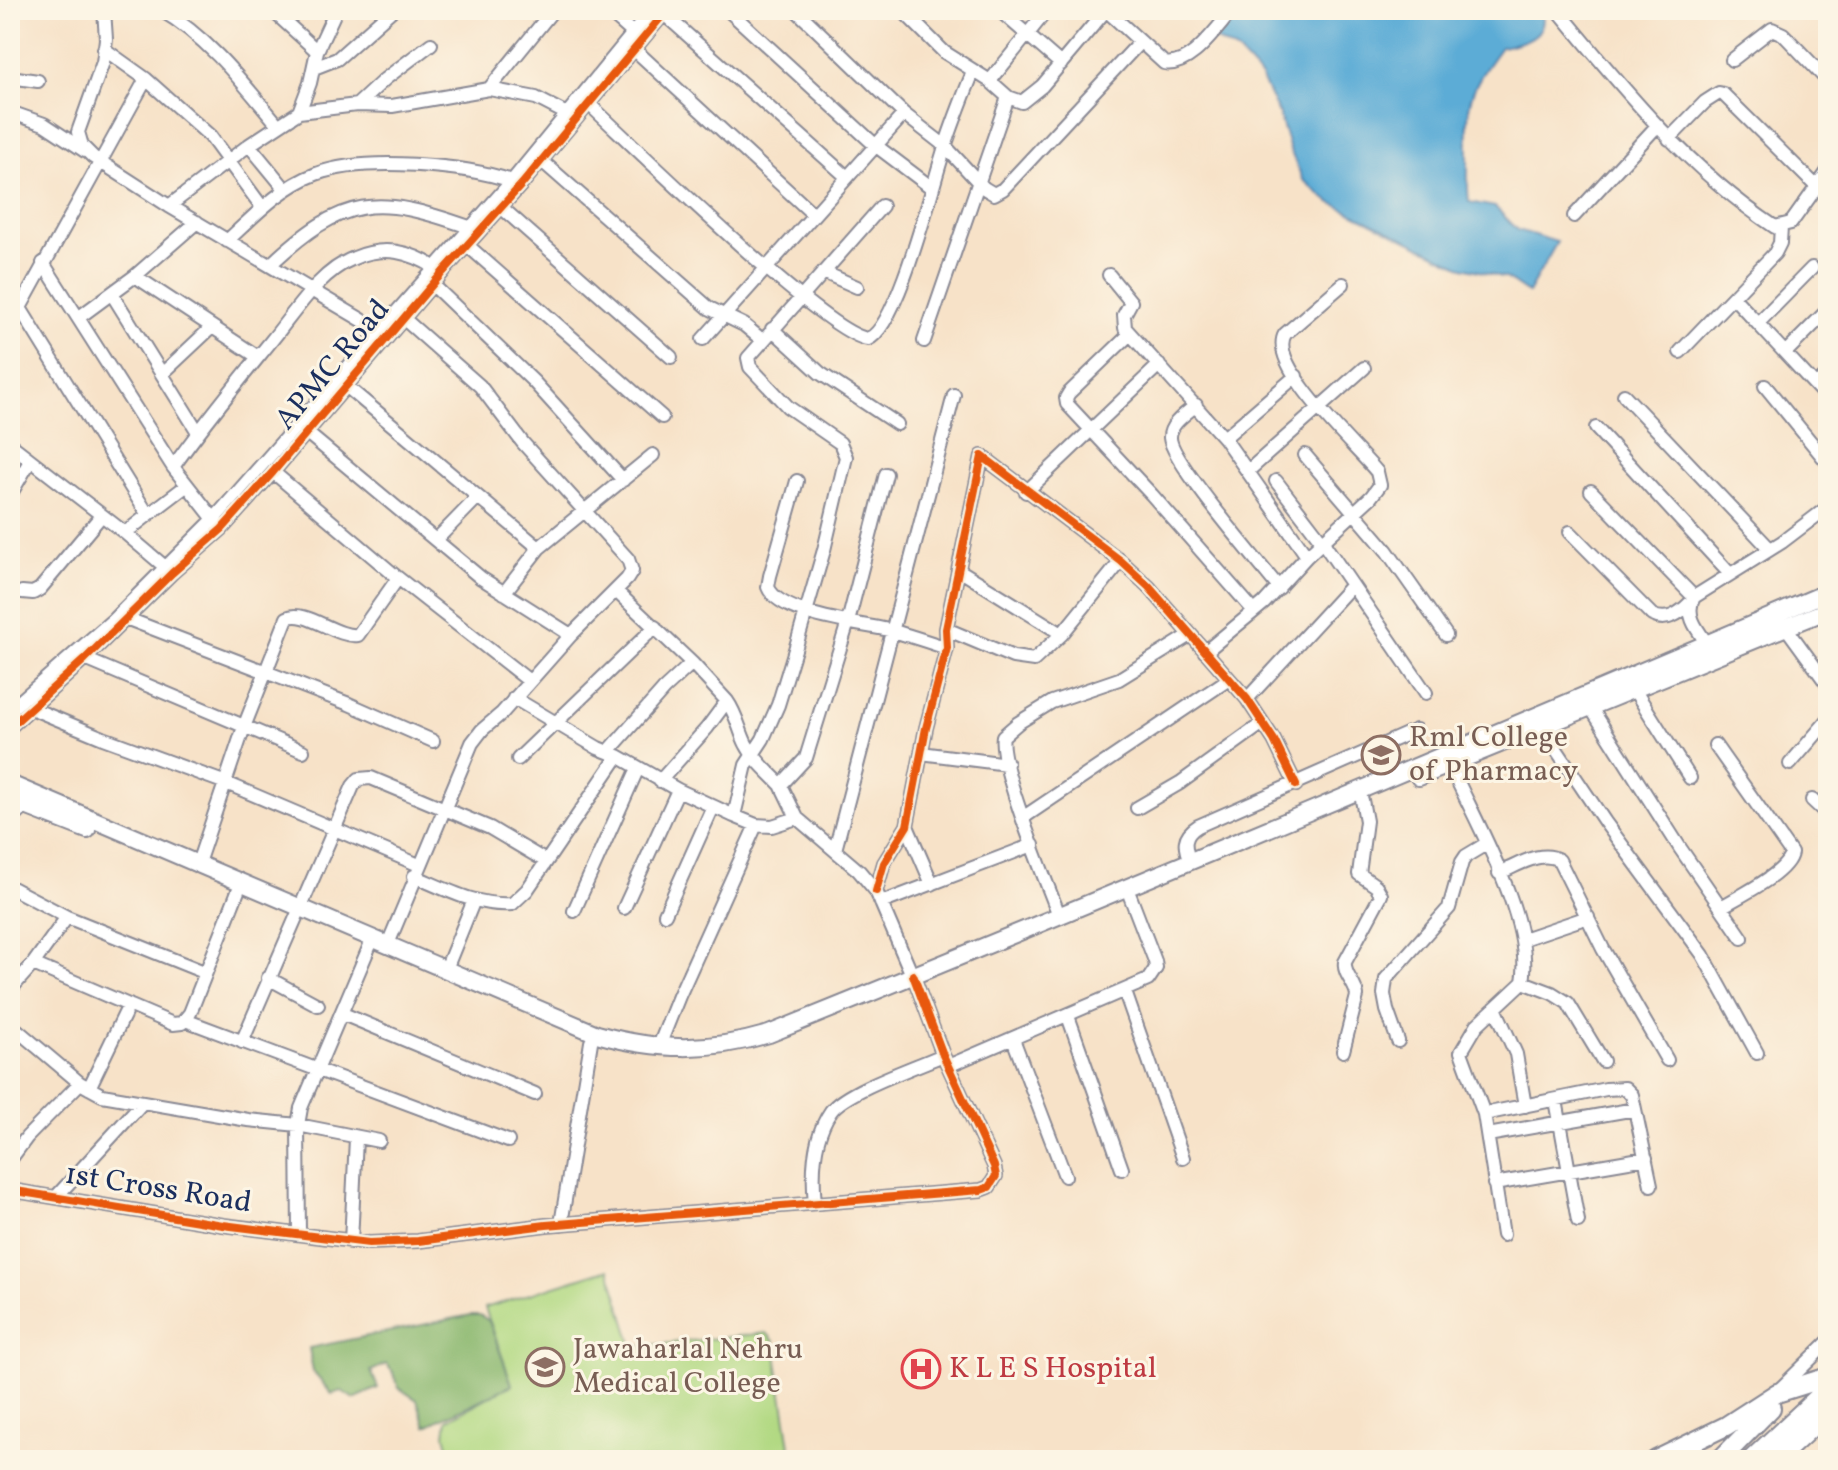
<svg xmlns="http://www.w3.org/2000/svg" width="1838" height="1470" viewBox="0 0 1838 1470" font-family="Vollkorn,serif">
<rect width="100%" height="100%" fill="#fcf5e5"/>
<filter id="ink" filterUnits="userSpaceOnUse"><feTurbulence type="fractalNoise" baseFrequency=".0125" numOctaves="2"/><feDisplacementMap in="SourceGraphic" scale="16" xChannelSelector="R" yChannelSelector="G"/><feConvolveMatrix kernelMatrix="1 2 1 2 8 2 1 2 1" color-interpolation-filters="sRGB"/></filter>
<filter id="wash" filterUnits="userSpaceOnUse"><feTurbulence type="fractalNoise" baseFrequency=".006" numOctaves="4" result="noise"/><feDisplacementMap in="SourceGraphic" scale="32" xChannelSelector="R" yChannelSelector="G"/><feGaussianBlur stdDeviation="1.8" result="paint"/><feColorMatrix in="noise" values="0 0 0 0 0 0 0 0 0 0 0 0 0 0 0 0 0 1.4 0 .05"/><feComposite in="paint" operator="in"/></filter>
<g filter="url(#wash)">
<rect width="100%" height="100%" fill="#f7e2c8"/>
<!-- green -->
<path fill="#b2d983" stroke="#668470" stroke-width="2" d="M609 1269 633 1347 767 1333 774 1341 792 1460H452L445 1435 447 1420 512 1384 485 1308Z"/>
<!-- forest -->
<path fill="#8db971" stroke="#547468" stroke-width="2" d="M471 1315H480L489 1321 512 1385 426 1426 417 1400 399 1388 393 1372 386 1364 371 1371 378 1388 354 1399 342 1391 332 1394 313 1372 309 1348Z"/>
<!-- water -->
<path fill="#5bacd6" stroke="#3b6e9a" stroke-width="2" d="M1236 10H1542C1549 37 1522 43 1501 47 1466 94 1467 101 1468 158 1468 173 1467 187 1469 202L1495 207 1518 230 1557 242 1528 293 1506 278 1460 266 1328 201 1303 180 1290 150 1279 114 1261 77 1238 52 1212 38Z"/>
</g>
<g filter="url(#ink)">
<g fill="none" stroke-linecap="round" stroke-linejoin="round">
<!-- minor casing -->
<g stroke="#898893" stroke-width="16">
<path id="minor" d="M104 10 106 39 103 62 78 132 82 146 93 157 169 206 384 333
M161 10C209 38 243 83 278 125
M272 10 317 51
M607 10 634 34
M728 10 875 145 932 188
M796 10 904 114 945 146 984 188 994 194 1003 189 1140 42
M902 10 944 52 990 81 1008 97 1022 102 1042 86 1106 10
M999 10 1061 64
M1106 10 1164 63C1191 68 1216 28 1233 10
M1558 10C1623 89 1689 170 1775 227L1791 223 1828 171
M664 14 847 177
M104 49 146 79 210 136 262 207
M635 50 813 214
M1732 60 1772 29 1783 34 1828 81
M314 68 337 59 392 10
M10 77 38 81
M990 81 1047 10
M489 89 553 10
M357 105 385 79 431 44
M590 105C632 144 826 335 868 339 898 328 933 182 945 147 953 122 963 97 973 72
M10 112 44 124 85 151
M299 112 357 105 392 106 489 89 536 98 567 114
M1669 139 1705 102 1719 93 1723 94 1817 187
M249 145 286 190
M542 161 709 308 744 325 762 340
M169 206 249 145 299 112 310 83 317 51 336 10
M501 207 671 357
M1574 216 1656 127
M227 241C254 216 281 187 316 174 365 156 464 165 512 181
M467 245 662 417
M43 263 173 467 217 523
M270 265C343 196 376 194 469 227
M823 272 857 287
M1109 275 1131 302 1124 315 1125 328 1224 438 1307 556
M135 276 258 357
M432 284 533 381 623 480
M112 294 198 432
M1733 297 1828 399
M20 308 148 515 125 533 171 572
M78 318 135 276 197 222
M1759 322 1812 268
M10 326 146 79
M772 329 820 373 897 424
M1130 334 1069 393 1066 398 1067 404 1152 495 1254 611
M703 339 904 114
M924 341 1008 97
M1680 352 1775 253 1780 243 1781 227
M1786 352 1828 310
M162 374 212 327
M346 386 539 548
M1765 386 1828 463
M1816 386 1828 374
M1624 395 1770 549
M1196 405C1187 413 1169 424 1170 438 1171 461 1260 564 1279 588
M1596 428 1730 574
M307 433 481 578 571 635
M1224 438 1296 376
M10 444 125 533
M1305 455 1387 551 1446 635
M173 467C204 423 238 382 272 340 295 312 319 272 354 258 384 245 409 251 436 268
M1248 471 1364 368
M273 472 398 578 528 680
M886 474 848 622 806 758 781 785 797 818 859 871 876 891 912 975
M797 481 770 576 768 587C779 616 865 624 893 631 911 636 929 642 947 648
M1276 481 1322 541 1426 693
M1591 491 1694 597
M1026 492 1159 365
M10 495 30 461
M148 515 186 486
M1570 532 1652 615C1667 623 1680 613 1690 603
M437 539 477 498
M959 570 1062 634
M616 591 692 663 727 701 707 728 660 781
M22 592 33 593 40 589 101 516
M504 593 539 548 653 455
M128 619 349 704 433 741
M1785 626 1828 685
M946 629 1013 657 1034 660 1062 634 1121 561
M1711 649C1700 633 1683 616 1694 597L1782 542 1828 507
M1205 652 1264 603 1307 556 1371 497 1380 485 1377 472C1358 448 1266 365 1285 334L1343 284
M85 659 303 751
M1635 691 1690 778
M514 698 598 748 618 756 678 790 734 816 756 825 772 826 797 818
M1247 699 1352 585
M727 701C737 715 739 730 746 744 754 760 769 772 781 785
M31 708 103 738 226 783 419 865
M1591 708 1680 848 1742 938
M10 710 114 619 214 519 512 181 652 10
M10 727 85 659 172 573 222 529 273 472 443 272 522 184 667 10
M1542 728 1605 822 1703 955 1757 1053
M1715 745 1791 853C1788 873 1738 897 1721 907
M609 751 664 689 692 663
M921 753 1007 764
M518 759 655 627
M1790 764 1828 720
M1450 765C1476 823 1534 920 1523 982L1477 1025 1461 1052 1484 1114 1503 1235
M1812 800 1828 815
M1137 808 1180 783 1263 723
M734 816 746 765 763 739 778 705 797 643 824 550 846 457 840 443 788 407 750 367 748 358 882 206
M1024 817 1229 679
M10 821 26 806
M907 826 932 884
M835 850 954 395
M1190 862C1184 846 1182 836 1198 826L1416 730
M198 863 244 727 287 618C305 608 336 638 358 635L398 578
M1499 873C1517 866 1541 849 1559 860L1603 949 1667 1060
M414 876C445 889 478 907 512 904L527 890 618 756
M10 887 67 917 33 964 173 1024 182 1023 190 1013 238 891
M876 891 884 863 907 826 926 728 947 648 946 629 982 456 1121 561 1149 587 1247 699 1274 740 1296 785
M881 903 1033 845
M624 908 678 790
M574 911 638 768
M665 914 713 807
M1059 915C1047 884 997 762 1003 736L1018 723 1052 702 1119 679 1190 635
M67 917 204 972
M1523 939 1588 917
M388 944 472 743 482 730 502 713 571 635 627 579 632 571 628 559 523 443 480 386 403 318
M446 969 474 900
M268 978 318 1005
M1523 982 1552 993 1568 1003 1603 1061
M10 990 33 964
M1125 992 1183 1158
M1495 1008 1516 1054 1525 1106
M343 1014 535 1094
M1068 1016 1122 1169
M185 1020 508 1141
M10 1024 80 1083 102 1095 248 1120 298 1125 379 1141
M1013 1039 1065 1176
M1398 1041 1387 1010 1384 994 1386 979 1449 908 1462 862 1466 856 1486 844
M242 1042 353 786 359 779 371 778 490 828 544 860
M659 1046 679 996 756 825
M1343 1051 1357 996C1356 983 1343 975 1345 962L1381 895 1376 886 1359 874 1366 821 1362 800
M948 1066 1148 980 1156 968 1155 961 1130 896
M89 1088 129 1005
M1556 1100 1578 1221
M1484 1114 1606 1089 1625 1088 1632 1095 1651 1185
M1488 1135 1635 1109
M10 1160 27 1137 80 1083
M1494 1184 1646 1158
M10 1190 223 1225 369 1243 418 1241 546 1225 981 1190 989 1187 996 1176 994 1166 943 1055 913 975
M56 1197 143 1102
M815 1203C812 1174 813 1137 831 1111 845 1091 918 1066 943 1055
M561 1224 591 1042
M299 1234 298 1125 301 1108 373 938
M351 1242 356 1138
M1779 1390 1828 1342"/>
</g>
<!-- major casing -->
<g stroke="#898893" stroke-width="20">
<path id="major" d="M1419 777 1828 610
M10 784 597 1034C658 1051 708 1052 769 1034 1124 891 1476 742 1828 592
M10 800 87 830"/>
</g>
<!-- highway casing -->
<g stroke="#898893" stroke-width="22">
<path id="highway" d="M1656 1460 1726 1426 1777 1393 1828 1377
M1720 1460 1771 1408
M1751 1460 1828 1388
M1776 1460 1828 1412"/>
</g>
<!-- minor -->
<use href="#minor" stroke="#fff" stroke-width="12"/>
<!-- major -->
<use href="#major" stroke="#fff" stroke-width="16"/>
<!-- highway -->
<use href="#highway" stroke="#fff" stroke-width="18"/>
<!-- cycleway casing -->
<g stroke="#fcf5e5" stroke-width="13">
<path id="cycleway" d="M10 727 85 659 172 573 222 529 273 472 443 272 522 184 667 10
M876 891 884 863 907 826 926 728 947 648 946 629 982 456 1121 561 1149 587 1247 699 1274 740 1296 785
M10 1190 223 1225 369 1243 418 1241 546 1225 981 1190 989 1187 996 1176 994 1166 943 1055 913 975"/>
</g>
<!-- cycleway -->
<use href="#cycleway" stroke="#e8590c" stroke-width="8"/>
</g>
</g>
<!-- icons -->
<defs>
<g id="university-ring" transform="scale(2)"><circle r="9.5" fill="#fcf5e5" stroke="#8d6e63" stroke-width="1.5"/><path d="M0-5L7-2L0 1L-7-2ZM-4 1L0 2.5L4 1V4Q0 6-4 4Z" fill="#8d6e63"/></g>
<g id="hospital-ring" transform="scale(2)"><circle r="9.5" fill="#fcf5e5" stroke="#e0444e" stroke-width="1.5"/><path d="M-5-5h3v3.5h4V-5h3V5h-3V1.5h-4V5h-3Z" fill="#e0444e"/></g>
</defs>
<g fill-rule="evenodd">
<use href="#university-ring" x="1381" y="755"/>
<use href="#university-ring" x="545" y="1367"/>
<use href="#hospital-ring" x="921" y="1369"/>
</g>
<g text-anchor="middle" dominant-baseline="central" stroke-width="6" stroke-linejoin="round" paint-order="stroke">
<!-- street labels -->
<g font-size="30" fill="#1b2f5e" stroke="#fcf5e5">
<text transform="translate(333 365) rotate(-50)">APMC Road</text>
<text transform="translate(158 1189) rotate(9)">1st Cross Road</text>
</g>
<!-- education labels -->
<g font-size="30" fill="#785e54" stroke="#fcf5e5" text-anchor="start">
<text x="1409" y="738">Rml College<tspan x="1409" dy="34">of Pharmacy</tspan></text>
<text x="573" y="1350">Jawaharlal Nehru<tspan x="573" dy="34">Medical College</tspan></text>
</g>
<!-- health labels -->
<g font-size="30" fill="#be3a42" stroke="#fcf5e5" text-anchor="start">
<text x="949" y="1369">K L E S Hospital</text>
</g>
</g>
<!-- margin -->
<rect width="1838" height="1470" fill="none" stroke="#fcf5e5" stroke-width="40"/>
</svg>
